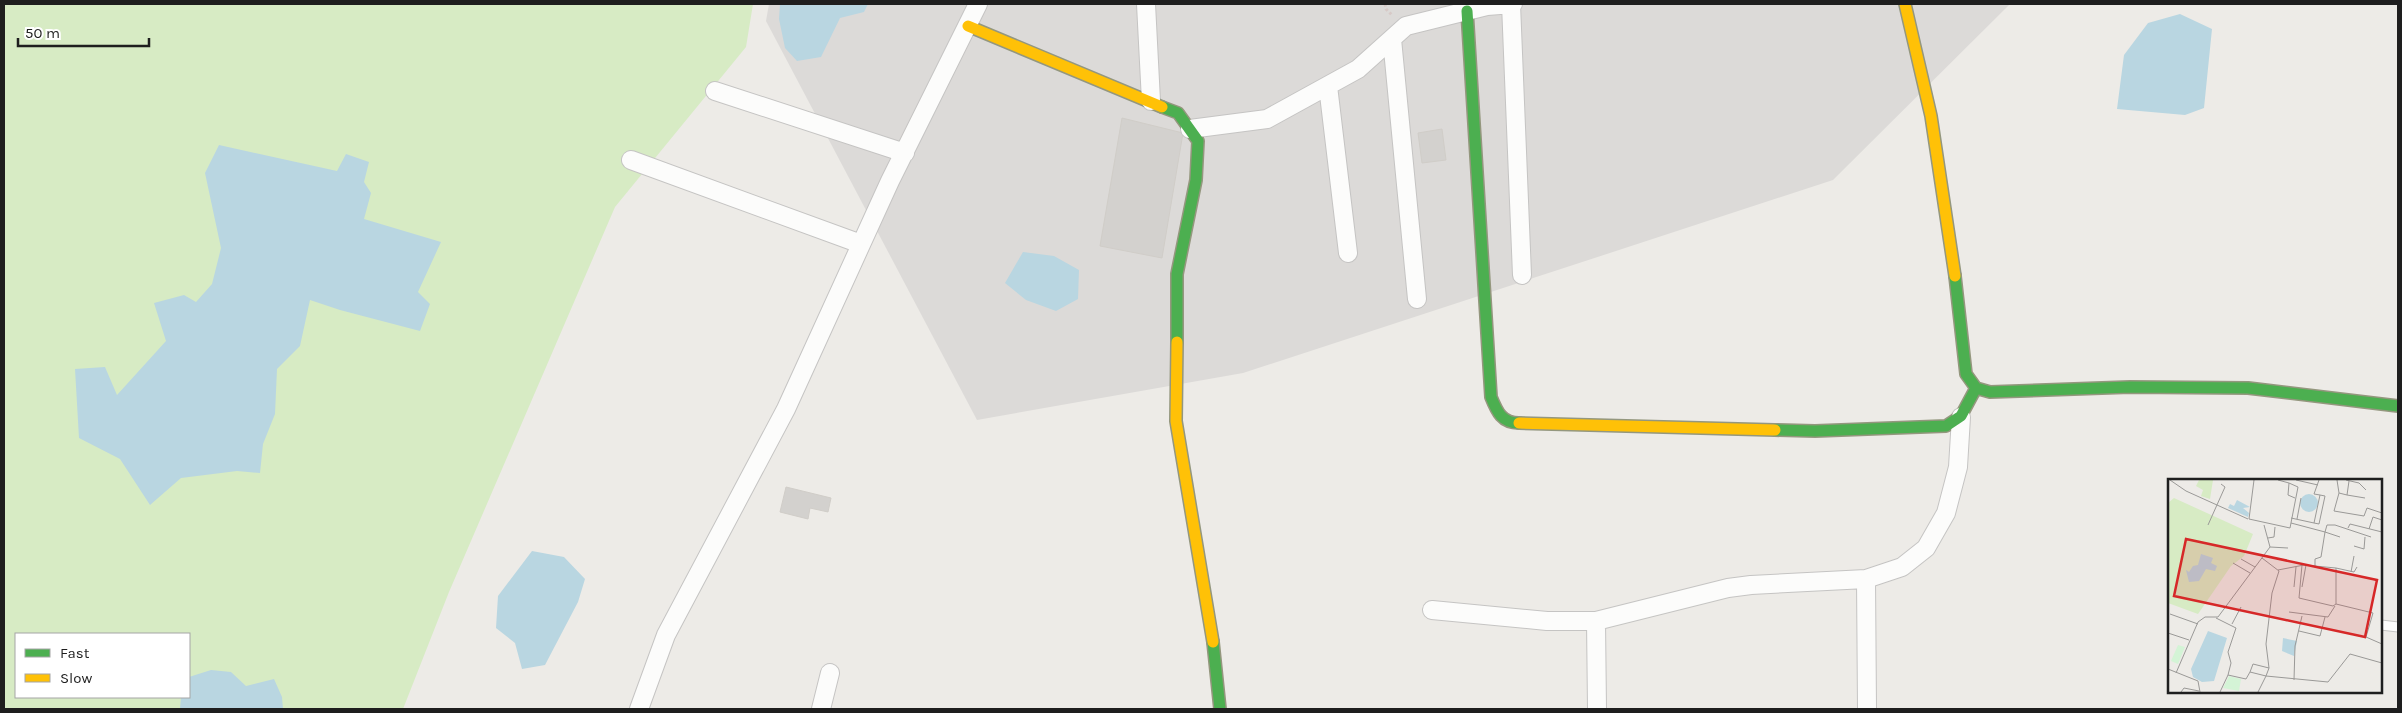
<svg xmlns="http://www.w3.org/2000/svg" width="2402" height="713" viewBox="0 0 2402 713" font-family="Karla,sans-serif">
<rect width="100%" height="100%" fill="#edebe7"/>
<!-- residential -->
<path fill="#dcdad8" d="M769 4H2010L1833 180 1243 373 977 420 766 21Z"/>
<!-- grass -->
<path fill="#d7ebc4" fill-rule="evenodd" d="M4 4H753L746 47 615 207 449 592 403 709H4ZM16 634H189V697H16Z"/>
<!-- water -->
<path fill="#b9d6e1" d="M780 4H868L864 12 840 18 821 57 797 61 785 48 779 19Z
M2180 14 2212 29 2204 108 2185 115 2117 109 2124 55 2148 23Z
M219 145 337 171 346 154 369 162 364 182 371 193 364 219 441 242 418 292 430 304 420 331 340 310 310 300 300 346 277 369 275 414 263 444 260 473 237 471 181 478 150 505 120 459 79 438 75 369 105 367 117 395 166 341 154 303 184 295 196 302 212 284 221 248 205 173Z
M1023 252 1054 256 1079 270 1078 299 1056 311 1026 300 1005 283Z
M532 551 564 557 585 579 578 602 545 665 522 669 515 643 496 628 498 596Z
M211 670 231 672 246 686 274 679 282 697 283 709H180L181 697H189V677Z"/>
<!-- building -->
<path fill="#d3d1ce" stroke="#d0cdc8" d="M1122 118 1183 133 1162 258 1100 246Z
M1442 129 1446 160 1422 163 1418 133Z
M786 487 831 498 828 512 810 508 808 519 780 512Z"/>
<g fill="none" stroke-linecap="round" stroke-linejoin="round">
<!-- lane casing -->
<g stroke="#c5c4c3" stroke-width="11">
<path id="lane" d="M2381 625 2398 627"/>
</g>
<!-- street casing -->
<g stroke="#c5c4c3" stroke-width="20">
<path id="street" d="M1146 4 1151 101
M1511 4 1522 275
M1392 39 1417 299
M1328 86 1348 253
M715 91 905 153
M1190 129 1267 119 1358 69 1406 26 1487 6 1513 4
M631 160 861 244
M1866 579 1867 709
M1432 610 1547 621H1596L1728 588 1751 585 1866 579 1902 567 1926 548 1946 513 1958 467 1961 417
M1596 621 1597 709
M639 709 666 635 786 409 890 181 978 4
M821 709 830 673"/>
</g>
<!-- fast casing -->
<g stroke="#94977e" stroke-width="14">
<path id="fast" d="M1467 11 1491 397C1497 412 1502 423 1519 423
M1162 107 1178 113 1198 141 1196 180 1177 274V342
M1955 276 1966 374 1976 388 1990 392 2130 387 2248 388 2398 406
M1775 430 1815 431 1946 426 1961 416 1976 388
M1213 642 1220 709"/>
</g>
<!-- slow casing -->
<g stroke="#94977e" stroke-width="14">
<path id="slow" d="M1905 4 1931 116 1955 276
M968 26 1162 107
M1177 342 1176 421 1213 642
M1519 423 1775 430"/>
</g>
<!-- path -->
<path stroke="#d7c9c6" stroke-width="3" stroke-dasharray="2.5 2.5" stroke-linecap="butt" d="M1385 4 1386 9 1392 15"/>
<!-- lane -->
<use href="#lane" stroke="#fcfcfb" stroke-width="9"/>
<!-- street -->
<use href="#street" stroke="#fcfcfb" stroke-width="18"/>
<!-- fast -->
<use href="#fast" stroke="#4caf50" stroke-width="11"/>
<!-- slow -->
<use href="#slow" stroke="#ffc107" stroke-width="11"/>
</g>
<!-- overview -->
<g transform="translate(2168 479)">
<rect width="214" height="214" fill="#edebe7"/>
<path d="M31 1H45L42 20 33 17 35 11 28 7ZM6 19 85 55 76 77 63 87 30 135 0 124V24Z" fill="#d7ebc4"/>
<path d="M10 166 17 168 10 185 3 182ZM61 197 73 200 71 212 55 209Z" fill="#d4f4d6"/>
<path d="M132 24a9 9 0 1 1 18 0a9 9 0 1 1-18 0ZM69 21 82 28 75 29 81 34 80 38 60 29 62 25 66 27ZM33 75 45 79 43 84 49 87 47 92 38 90 31 102 21 103 18 91 21 93 25 87 30 86ZM40 152 59 159 46 202 34 203 25 198 23 190ZM115 159 129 162 126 177 114 172Z" fill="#b9d6e1"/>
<path fill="none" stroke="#9a9997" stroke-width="1" d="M2 1 18 12 80 40M86 1 81 40 122 49 130 8 121 4M110 1 121 4 120 16 127 19M128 1 150 6M169 1 171 14 179 16 181 2M178 1 191 4 198 11M171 14 166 32 196 37 199 29 214 34M179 16 197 19M123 39 146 44 152 16 146 15 151 1M129 40 133 19M123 44 157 53 159 46H167L203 58M146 44 151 45 157 17 152 16M40 46 57 8 53 5M180 49 182 45 214 53M201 50 205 38 214 41M100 59 106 58 107 48M186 67 196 70 197 58M102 68 120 69M73 80 87 88M65 84 82 94M134 86 131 119 165 127 168 125M147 88V80L153 78 157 53 172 58M168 89 186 93 189 88M110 91 136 86 168 89V125L205 134 198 158 214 165M183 93 186 77M126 108 128 88M134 108 138 86M121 133 160 138 167 127M2 135 30 145M48 139 68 149 60 173 63 184 60 196M64 145 73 128M131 152 152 157 157 138M0 154 21 161M0 190 30 202 32 213M82 193 85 185 101 189M8 194 30 143 37 138H50L102 68 96 46M126 201 127 167 134 137M13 213 16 209 31 212M52 213 60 196 78 200 82 193 98 197 101 189 98 165 104 114 111 92 94 79M90 213 98 197 160 203 182 175 214 184"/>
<path fill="#d62828" fill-opacity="0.15" stroke="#d62828" stroke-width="2.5" d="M18 60 209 101 197 158 6 117Z"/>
<rect width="214" height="214" fill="none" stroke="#1e1e1e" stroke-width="2.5"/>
</g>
<!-- border -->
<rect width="2402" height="713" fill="none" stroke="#1e1e1e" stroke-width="10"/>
<!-- legend -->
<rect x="15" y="633" width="175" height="65" fill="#ffffff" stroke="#a5a5a5"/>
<rect x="25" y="649" width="25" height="8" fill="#4caf50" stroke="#a5a5a5"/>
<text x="60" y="658" font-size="15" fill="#1e1e1e">Fast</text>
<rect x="25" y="674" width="25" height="8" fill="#ffc107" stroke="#a5a5a5"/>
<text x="60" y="683" font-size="15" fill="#1e1e1e">Slow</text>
<!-- scale -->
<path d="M18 38v8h131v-8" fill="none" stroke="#1e1e1e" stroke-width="2.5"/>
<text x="25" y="38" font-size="15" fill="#1e1e1e" stroke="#ffffff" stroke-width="4" paint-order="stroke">50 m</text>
</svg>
